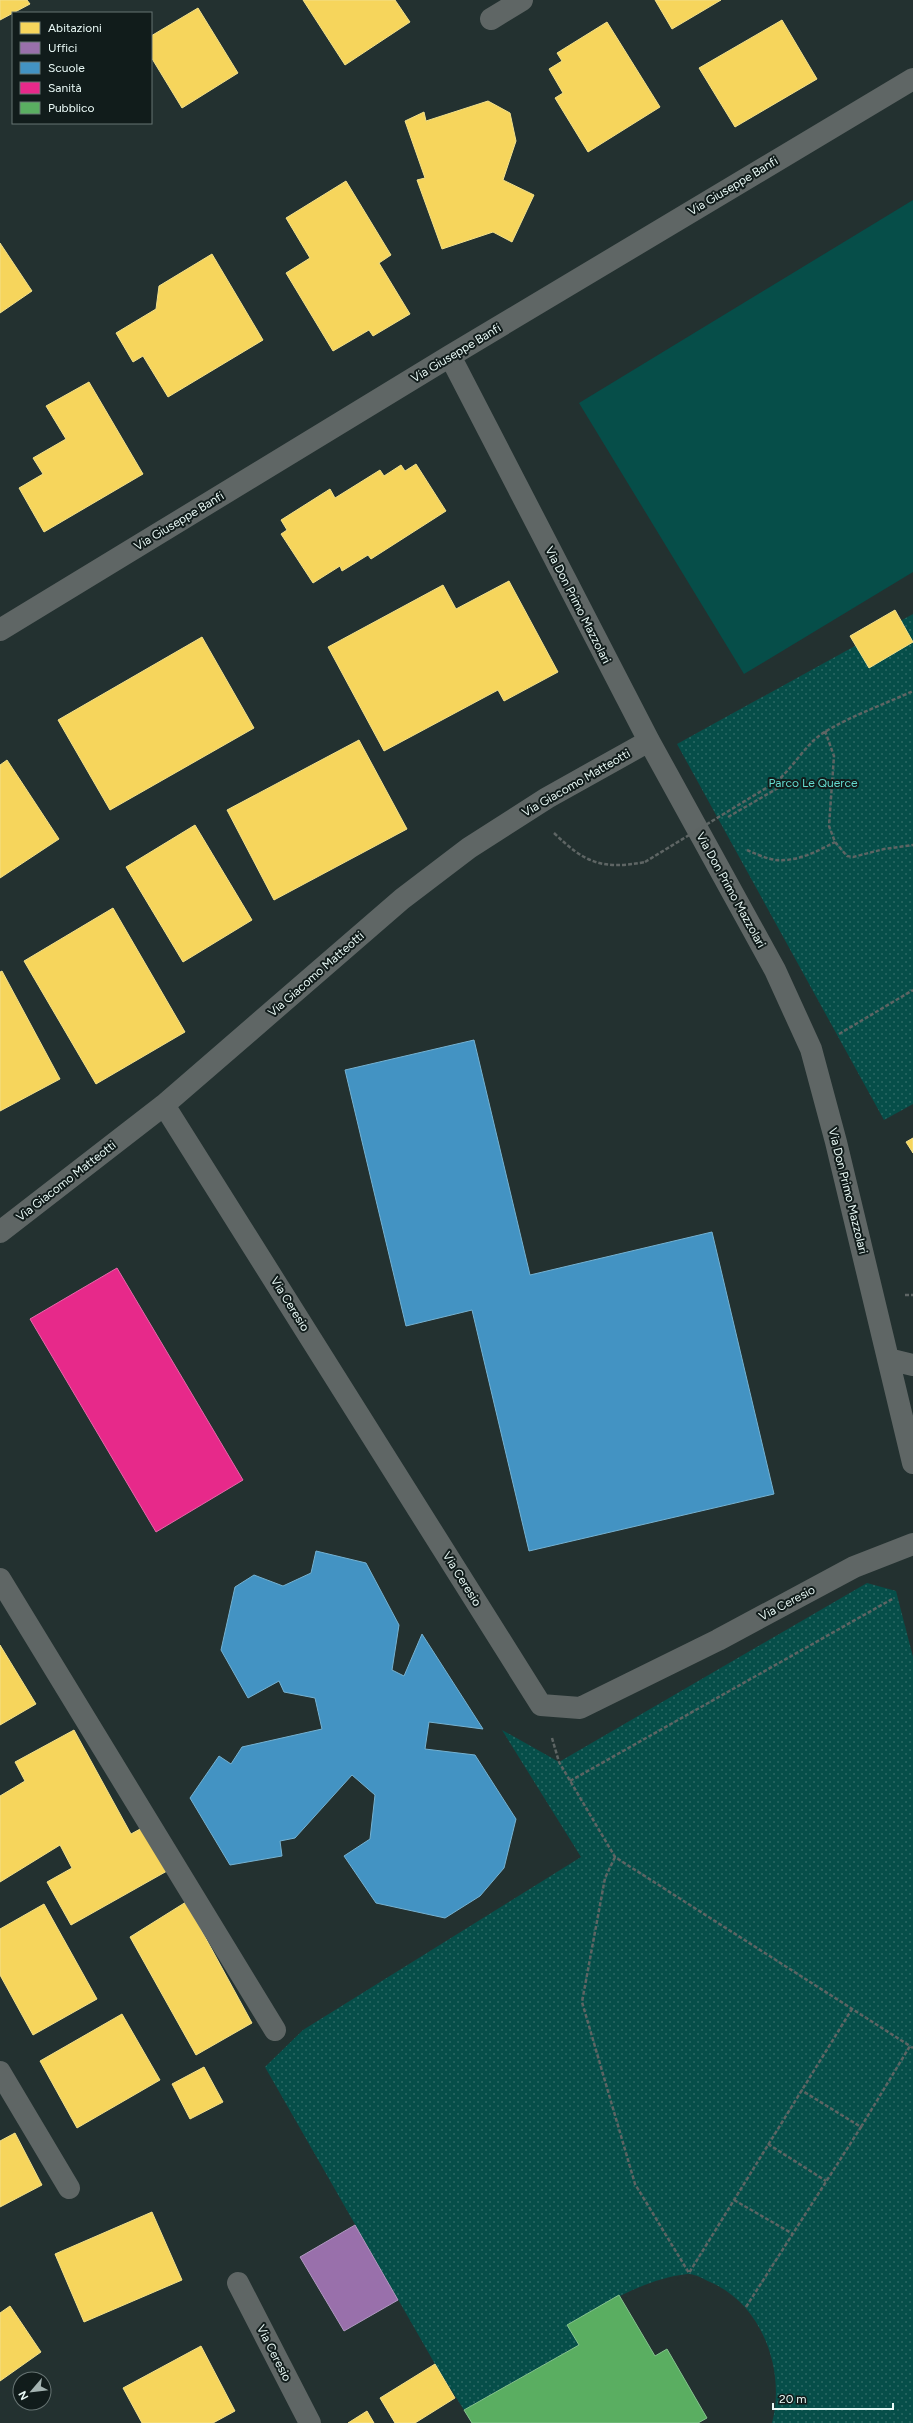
<svg xmlns="http://www.w3.org/2000/svg" width="913" height="2423" viewBox="0 0 913 2423" font-family="Figtree,sans-serif">
<defs>
<pattern id="park-dots" width="8" height="8" patternUnits="userSpaceOnUse"><rect width="8" height="8" fill="#064e49"/><path d="M2 2h.1M6 6h.1" fill="none" stroke="#2a6864" stroke-width="1.8" stroke-linecap="round"/></pattern>
</defs>
<rect width="100%" height="100%" fill="#233130"/>
<!-- park -->
<path fill="url(#park-dots)" d="M913 614V1104L884 1120 677 744Z
M867 1583 896 1591 913 1657V2423H772C786 2370 762 2304 710 2282 704 2279 694 2273 687 2274 644 2279 605 2304 568 2325L579 2345 464 2410 435 2364 265 2067 303 2030 581 1857 502 1730 559 1762Z"/>
<!-- garden -->
<path fill="#064e49" d="M913 200V572L744 674 579 403Z"/>
<!-- homes -->
<path fill="#f6d55c" stroke="#f2e08a" d="M0 0H27L30 4 0 20Z
M303 0H395L410 22 345 65Z
M655 0H721L672 29Z
M198 8 238 73 182 108 151 57V36Z
M782 20 817 79 735 127 699 68Z
M607 22 660 107 588 152 555 98 563 93 549 69 562 61 557 53Z
M488 101 510 113 516 141 503 180 534 195 512 242 493 232 442 249 417 180 425 178 405 121 424 112 426 121Z
M346 181 391 255 379 263 410 314 373 336 369 330 333 351 286 273 310 258 286 218Z
M0 243 32 291 0 313Z
M212 254 263 340 168 397 143 356 133 362 116 333 156 309 159 286Z
M89 382 143 474 44 532 19 488 43 474 33 458 66 439 46 406Z
M416 464 446 511 371 559 368 555 342 571 340 566 313 583 281 534 287 530 281 520 330 489 335 498 380 470 384 476 401 465 405 471Z
M509 581 558 672 504 701 498 690 384 751 328 647 443 585 456 609Z
M895 610 913 642 869 668 850 636Z
M202 637 254 728 110 810 58 720Z
M359 740 407 829 274 900 227 810Z
M7 760 59 839 0 878V765Z
M195 825 252 920 183 962 126 867Z
M113 908 185 1032 96 1084 24 961Z
M2 971 60 1079 0 1111V972Z
M913 1138V1153L906 1142Z
M0 1645 36 1704 0 1725Z
M74 1730 131 1834 142 1828 167 1871 71 1925 47 1882 72 1868 60 1845 0 1882V1796L25 1781 15 1762Z
M186 1902 252 2023 196 2055 130 1937Z
M44 1904 97 1999 33 2035 0 1975V1929Z
M122 2014 160 2080 77 2128 40 2061Z
M204 2067 223 2102 190 2119 172 2084Z
M15 2133 42 2185 0 2207V2141Z
M152 2212 182 2280 84 2322 55 2254Z
M10 2306 41 2352 0 2381V2313Z
M201 2346 235 2411 213 2423H142L123 2388Z
M435 2364 455 2398 415 2423H395L380 2398Z
M367 2411 374 2423H348Z"/>
<!-- offices -->
<path fill="#9970ab" stroke="#b199c2" d="M355 2225 398 2300 344 2331 300 2257Z"/>
<!-- schools -->
<path fill="#4393c3" stroke="#75b2d2" d="M474 1040 530 1275 712 1232 774 1494 529 1551 472 1310 406 1326 345 1070Z
M316 1551 366 1563 399 1625 392 1670 404 1676 422 1634 483 1729 429 1722 425 1749 475 1755 516 1819 504 1868 480 1896 445 1918 376 1903 344 1856 370 1839 375 1795 352 1775 295 1838 280 1841 282 1856 230 1865 190 1798 219 1756 231 1764 242 1747 322 1729 315 1698 284 1692 279 1681 248 1698 221 1650 235 1587 254 1575 283 1586 311 1573Z"/>
<!-- health -->
<path fill="#e7298a" stroke="#e867aa" d="M117 1268 243 1480 156 1532 30 1319Z"/>
<!-- public -->
<path fill="#5aae61" stroke="#85c48e" d="M619 2295 655 2356 667 2349 707 2418 698 2423H472L464 2410 579 2345 567 2325Z"/>
<g fill="none" stroke-linecap="round" stroke-linejoin="round">
<!-- path -->
<path stroke="#5e6564" stroke-width="2.5" stroke-dasharray="4 2" stroke-linecap="butt" d="M825 731 834 756 829 826 835 842 847 856 853 857 884 849 913 845
M776 782C790 770 800 754 813 741 831 723 888 703 913 691
M728 817 785 784 781 777
M554 833C585 863 602 870 645 862
M747 850C756 854 767 859 776 860 797 862 818 851 835 842
M839 1034 913 990
M905 1295H913
M552 1738 559 1762 615 1857 910 2046
M570 1781 894 1598
M615 1857 605 1878 582 2002 635 2184 689 2273 852 2009
M861 2127 910 2046 913 2048
M768 2144 826 2181
M734 2200 793 2234
M746 2307 861 2127 801 2090"/>
<!-- minor -->
<path stroke="#5f6665" stroke-width="22" d="M491 19 522 0
M450 356 649 741 775 970 811 1049 836 1142 913 1463
M0 630 450 356 913 79
M164 1105 541 1705 580 1708 718 1640 854 1567 913 1544
M0 1232 164 1105 402 899 469 848 547 798 649 741
M888 1359 913 1365
M0 1579 275 2030
M0 2072 69 2188
M238 2283 310 2423"/>
<!-- path-bridge -->
<path stroke="#5e6564" stroke-width="2.5" stroke-dasharray="4 2" stroke-linecap="butt" d="M645 862 776 782"/>
</g>
<g text-anchor="middle" dominant-baseline="central" stroke-width="4" stroke-linejoin="round" paint-order="stroke">
<!-- street labels -->
<g font-size="12" fill="#e9f9f6" stroke="#111c1b">
<text transform="translate(733 186) rotate(-31)">Via Giuseppe Banfi</text>
<text transform="translate(456 353) rotate(-31)">Via Giuseppe Banfi</text>
<text transform="translate(179 521) rotate(-31)">Via Giuseppe Banfi</text>
<text transform="translate(578 605) rotate(63)">Via Don Primo Mazzolari</text>
<text transform="translate(576 783) rotate(-30)">Via Giacomo Matteotti</text>
<text transform="translate(731 890) rotate(61)">Via Don Primo Mazzolari</text>
<text transform="translate(316 974) rotate(-41)">Via Giacomo Matteotti</text>
<text transform="translate(66 1181) rotate(-38)">Via Giacomo Matteotti</text>
<text transform="translate(848 1191) rotate(76)">Via Don Primo Mazzolari</text>
<text transform="translate(290 1304) rotate(58)">Via Ceresio</text>
<text transform="translate(462 1579) rotate(58)">Via Ceresio</text>
<text transform="translate(787 1603) rotate(-28)">Via Ceresio</text>
<text transform="translate(274 2353) rotate(63)">Via Ceresio</text>
</g>
<!-- park labels -->
<g font-size="12" fill="#64dace" stroke="#111c1b">
<text x="813" y="783">Parco Le Querce</text>
</g>
</g>
<!-- legend -->
<rect x="12" y="12" width="140" height="112" fill="#111c1b" stroke="#677473"/>
<rect x="20" y="22" width="20" height="12" fill="#f6d55c" stroke="#677473"/>
<text x="48" y="32" font-size="12" fill="#e9f9f6">Abitazioni</text>
<rect x="20" y="42" width="20" height="12" fill="#9970ab" stroke="#677473"/>
<text x="48" y="52" font-size="12" fill="#e9f9f6">Uffici</text>
<rect x="20" y="62" width="20" height="12" fill="#4393c3" stroke="#677473"/>
<text x="48" y="72" font-size="12" fill="#e9f9f6">Scuole</text>
<rect x="20" y="82" width="20" height="12" fill="#e7298a" stroke="#677473"/>
<text x="48" y="92" font-size="12" fill="#e9f9f6">Sanità</text>
<rect x="20" y="102" width="20" height="12" fill="#5aae61" stroke="#677473"/>
<text x="48" y="112" font-size="12" fill="#e9f9f6">Pubblico</text>
<!-- north arrow -->
<g transform="translate(32 2391) rotate(242)"><circle r="19" fill="#111c1b" stroke="#677473"/>
<path d="M0-3L7 15L0 10L-7 15Z" fill="#a4b3b1"/>
<text y="-6" font-size="11" font-weight="bold" text-anchor="middle" fill="#e9f9f6">N</text>
</g>
<!-- scale -->
<path d="M773 2403v6h120v-6" fill="none" stroke="#e9f9f6" stroke-width="2"/>
<text x="779" y="2403" font-size="12" fill="#e9f9f6" stroke="#111c1b" stroke-width="3" paint-order="stroke">20 m</text>
</svg>
